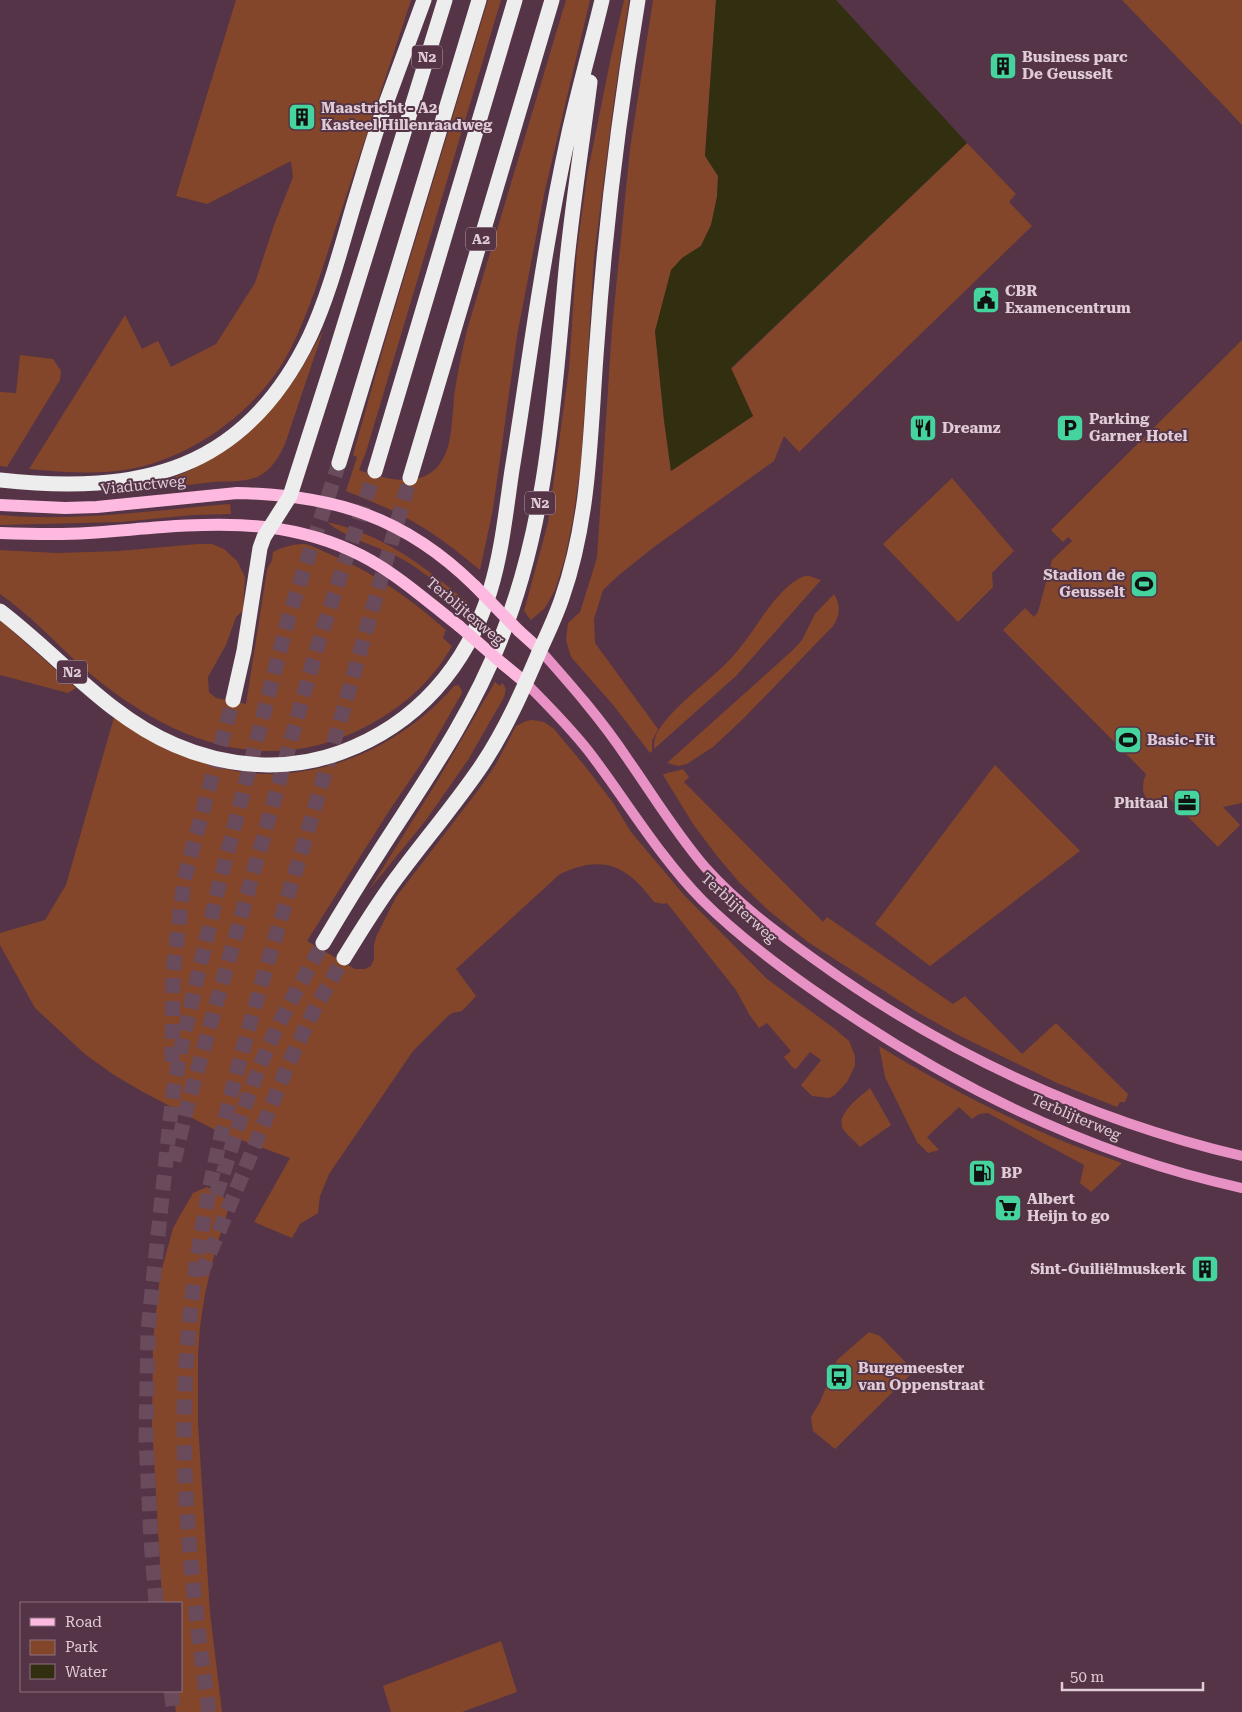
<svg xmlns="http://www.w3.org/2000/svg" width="1242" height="1712" viewBox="0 0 1242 1712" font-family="'Roboto Serif',serif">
<rect width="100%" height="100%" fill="#543446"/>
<!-- green -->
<path fill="#84462a" d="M236 0H411C388 71 364 141 341 212 326 256 311 309 290 350 258 412 186 464 116 471 87 474 58 472 29 469L125 315 142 349 158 341 171 367 216 344 255 283 274 225 293 177 291 161 207 204 176 196Z
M488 0H501L366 452 359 470C396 483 437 491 449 443 452 428 453 412 454 397 457 374 462 352 467 330L566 0H590L545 190 517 336 493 509 480 570C453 547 422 524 389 509 375 503 361 497 346 491L357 457 353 455 388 331Z
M624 0H629L613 107 594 257 581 463 573 519 565 558 555 590 545 608 531 620 524 611 548 523 569 369 577 250 587 176 611 57Z
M653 0H716L705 155 718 176 717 197 711 225 701 246 682 258 655 331 664 420 671 471 753 416 731 369 967 143 1016 194 1009 202 1032 226 799 452 784 436 774 461 654 547 619 575 603 590 594 619 595 643 658 729 652 741V751L650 753 614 706 571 657 566 640 568 623 580 612 597 558 612 328 630 149Z
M1122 0H1242V125L1228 110Z
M323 331 285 444C279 457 272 469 259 476 245 483 228 481 213 482 188 485 162 488 137 491 202 470 247 442 289 387 302 370 312 350 323 331Z
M1242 340V803L1223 807 1240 825 1218 847 1170 799C1149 810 1137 795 1146 774L1003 630 1025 608 1034 617 1038 612 1052 560 1072 541 1068 537 1063 542 1051 530Z
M20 355 53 359 61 371 60 380 7 467 0 466V392L16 393Z
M952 478 1014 551 992 573 993 587 958 622 883 544Z
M230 504 231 514 193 515 121 522 0 525V515C75 522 156 510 230 504Z
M327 522C383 534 424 566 467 602L465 607C445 591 426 573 404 560 379 546 349 540 327 522Z
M198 544H212L224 549 237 561 245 577 243 611 236 617 226 645 208 677 209 692 216 698 246 704 267 570 272 560 273 552C280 548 293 544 302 544 310 544 320 550 327 553 375 573 408 597 446 630L443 638 452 646C429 687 391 717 348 735 248 777 155 731 79 664 53 640 30 615 0 594V550L57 553 119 551Z
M805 576H809L821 580 736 676 654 749C654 742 655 734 660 728 682 697 716 678 739 649 757 628 778 585 805 576Z
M834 594C841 605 840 616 833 626L744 718 713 747 687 764 679 766 667 763 794 649 802 640 815 614Z
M0 620 76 688 68 693 0 675Z
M495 682 500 686 502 683C507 688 506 692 503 699L468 760 426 820 369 890 438 780Z
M458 685 461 689 462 693 423 761 389 811 307 941 355 969H365L371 966 374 959V944L377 935 396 897 479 789 496 764 516 726 526 721 533 720 544 722 554 729 584 765 614 804 631 832 684 895 767 979 835 1029 849 1041 855 1056V1066L847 1082 835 1095 829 1098 812 1096 801 1085 821 1060 810 1052 796 1069 793 1068 784 1057 791 1051 767 1023 759 1028 749 1014 736 990 667 903 664 904 654 902C627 865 603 854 560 874L456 969 476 996 462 1011 452 1013 448 1016 413 1051 329 1174 320 1196 318 1213 300 1224 292 1238 254 1222 290 1158 217 1131 143 1092 114 1075 86 1055 35 1008 0 945V933L45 920 66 885 115 714C131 727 149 742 168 750 189 759 218 768 241 772 321 783 402 746 454 686Z
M995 765 1080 851 930 966 875 924Z
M683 769 689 777 684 782 823 922 827 917 953 1004 965 996 1022 1054 1056 1023 1128 1094 1125 1102H1120L1117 1107 1057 1083 958 1035 917 1012 808 942 768 910 739 882 717 856 693 824 663 775C669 771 675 772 683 769Z
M879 1046C941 1084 1007 1119 1075 1146 1090 1152 1106 1157 1122 1163L1091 1192 1080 1183 1084 1165 988 1113 979 1114 972 1119 959 1107 927 1137 939 1150 928 1153 917 1142 885 1077Z
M870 1088 891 1125 860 1147C855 1141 847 1135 843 1129 835 1114 860 1097 870 1088Z
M207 1187 223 1196 228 1210 215 1251 205 1294 200 1326 198 1355V1423L210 1613 222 1712H176L173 1691H181V1603H162V1599L152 1425 153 1340 160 1276 173 1228 193 1193Z
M869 1332 880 1336 914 1371 835 1449 813 1431 811 1417 820 1402 837 1360Z
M501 1641 517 1692 462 1712H391L383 1686Z"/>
<!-- water -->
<path fill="#322f10" d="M716 0H836L967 143 731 368 753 416 671 471 664 420 655 331 671 270 682 258 701 246 711 225 717 197 718 176 705 156Z"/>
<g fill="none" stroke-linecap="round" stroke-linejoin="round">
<!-- highway-tunnel -->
<path stroke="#694b5c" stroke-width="15" stroke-dasharray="15 8" stroke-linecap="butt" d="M172 1062 173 972 184 880 233 700
M174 1161 187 1107 319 641 375 471
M216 1195C232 1148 245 1100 265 1054 281 1016 303 980 323 943
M201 1274 292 1056 316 1006 344 958
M156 1603 151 1541 146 1439 148 1330 173 1093 182 1044 219 885 289 616 339 463
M171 1691 174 1712
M209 1712C192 1593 178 1472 187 1351 199 1179 252 1014 302 850 339 727 374 602 410 478"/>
<!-- secondary -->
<path stroke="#e891c5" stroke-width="10" d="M540 650C571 685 601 719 627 758 653 795 675 832 705 867 737 903 775 931 814 959 942 1052 1088 1120 1242 1156
M526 683C549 707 573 730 593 757 629 805 660 857 702 900 740 938 785 971 829 1001 954 1087 1094 1156 1242 1188"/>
<!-- primary -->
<path stroke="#fdb9e0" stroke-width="12" d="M0 505 65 508 97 507 237 493C334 495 405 517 475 586
M0 533C29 534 58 535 88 533 178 527 264 511 350 550 391 568 424 599 459 626
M519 631 540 650
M503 664 526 683"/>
<!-- highway -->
<path stroke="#ededed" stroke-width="15" d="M339 463 479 0
M375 471 515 0
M410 478 552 0
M0 480C139 495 245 472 310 336 329 295 341 248 354 204 363 175 371 146 381 117 395 78 410 39 424 0
M0 611C58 655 107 716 175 745 228 768 288 772 342 752 417 724 467 666 490 591 502 552 506 510 512 470 522 409 530 349 540 288 548 238 557 187 568 137 578 91 591 46 602 0
M233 700 244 651 260 548 264 537 290 496 335 355 445 0
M323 943C342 911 361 880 381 849 424 782 471 716 500 641 548 522 554 396 566 270 572 207 582 145 590 82
M344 958C362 929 380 899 401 872 428 836 457 802 482 765 506 729 523 690 540 650 548 633 556 616 562 598 591 515 590 429 597 343 605 228 619 114 638 0"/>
<!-- primary-bridge -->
<path stroke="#fdb9e0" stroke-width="12" d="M475 586 519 631
M459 626 503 664"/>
</g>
<!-- icons -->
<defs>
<g id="building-square" transform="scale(1.4375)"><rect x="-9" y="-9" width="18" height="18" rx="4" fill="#46d49e" stroke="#543446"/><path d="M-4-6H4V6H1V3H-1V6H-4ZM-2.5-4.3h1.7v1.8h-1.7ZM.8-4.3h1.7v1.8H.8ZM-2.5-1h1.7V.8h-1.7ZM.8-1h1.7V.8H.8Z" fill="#111"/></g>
<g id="civic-square" transform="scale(1.4375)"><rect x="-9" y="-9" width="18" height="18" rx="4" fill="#46d49e" stroke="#543446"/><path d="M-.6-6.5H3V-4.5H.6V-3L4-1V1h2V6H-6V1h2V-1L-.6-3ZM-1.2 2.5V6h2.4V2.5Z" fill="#111"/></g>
<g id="restaurant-square" transform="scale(1.4375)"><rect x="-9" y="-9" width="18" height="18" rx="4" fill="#46d49e" stroke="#543446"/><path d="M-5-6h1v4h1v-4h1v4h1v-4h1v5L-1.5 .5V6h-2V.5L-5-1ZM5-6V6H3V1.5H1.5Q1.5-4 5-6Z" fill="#111"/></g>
<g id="parking-square" transform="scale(1.4375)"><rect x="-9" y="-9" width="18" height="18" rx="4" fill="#46d49e" stroke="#543446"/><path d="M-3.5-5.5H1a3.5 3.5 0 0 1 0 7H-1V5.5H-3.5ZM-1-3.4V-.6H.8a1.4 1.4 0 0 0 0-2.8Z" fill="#111"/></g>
<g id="stadium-square" transform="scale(1.4375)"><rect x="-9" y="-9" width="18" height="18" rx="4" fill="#46d49e" stroke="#543446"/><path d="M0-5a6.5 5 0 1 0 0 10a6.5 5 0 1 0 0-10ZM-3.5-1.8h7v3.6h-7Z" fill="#111"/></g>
<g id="office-square" transform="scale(1.4375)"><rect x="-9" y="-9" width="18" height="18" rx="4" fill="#46d49e" stroke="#543446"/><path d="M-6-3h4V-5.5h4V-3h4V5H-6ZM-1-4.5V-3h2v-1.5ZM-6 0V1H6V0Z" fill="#111"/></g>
<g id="fuel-square" transform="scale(1.4375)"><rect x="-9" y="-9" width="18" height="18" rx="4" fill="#46d49e" stroke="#543446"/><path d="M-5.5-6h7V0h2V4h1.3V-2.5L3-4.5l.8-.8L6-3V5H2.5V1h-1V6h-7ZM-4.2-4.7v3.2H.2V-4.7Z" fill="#111"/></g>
<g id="supermarket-square" transform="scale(1.4375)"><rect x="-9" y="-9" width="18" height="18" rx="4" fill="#46d49e" stroke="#543446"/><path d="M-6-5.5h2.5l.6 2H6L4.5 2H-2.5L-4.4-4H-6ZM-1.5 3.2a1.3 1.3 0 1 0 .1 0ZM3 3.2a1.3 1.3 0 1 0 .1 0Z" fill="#111"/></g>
<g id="bus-square" transform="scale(1.4375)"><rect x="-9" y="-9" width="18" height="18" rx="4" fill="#46d49e" stroke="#543446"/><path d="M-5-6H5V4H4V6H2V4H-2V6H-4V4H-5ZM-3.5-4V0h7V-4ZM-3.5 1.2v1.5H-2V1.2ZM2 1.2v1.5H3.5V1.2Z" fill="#111"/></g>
</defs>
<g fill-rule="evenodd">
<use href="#building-square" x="1003" y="66"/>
<use href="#building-square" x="302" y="117"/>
<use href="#civic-square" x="986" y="300"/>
<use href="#restaurant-square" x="923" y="428"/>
<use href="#parking-square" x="1070" y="428"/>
<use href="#stadium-square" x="1144" y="584"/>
<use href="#stadium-square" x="1128" y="740"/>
<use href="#office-square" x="1187" y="803"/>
<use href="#fuel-square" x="982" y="1173"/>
<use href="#supermarket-square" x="1008" y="1208"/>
<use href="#building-square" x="1205" y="1269"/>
<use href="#bus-square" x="839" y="1377"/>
</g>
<g text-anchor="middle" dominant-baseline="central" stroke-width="4" stroke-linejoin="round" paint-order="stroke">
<!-- shield labels -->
<g fill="#543446" stroke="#b69eac" stroke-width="1">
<rect x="412" y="45.5" width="30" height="23" rx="4"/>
<rect x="466" y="227.5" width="30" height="23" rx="4"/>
<rect x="525" y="491.5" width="30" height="23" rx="4"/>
<rect x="57" y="660.5" width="30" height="23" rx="4"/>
</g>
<g font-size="14" font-weight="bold" fill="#e0ccd7">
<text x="427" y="57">N2</text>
<text x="481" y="239">A2</text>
<text x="540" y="503">N2</text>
<text x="72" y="672">N2</text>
</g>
<!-- poi labels -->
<g font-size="15" font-weight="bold" fill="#e0ccd7" stroke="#543446" text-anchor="start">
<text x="1022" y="57">Business parc<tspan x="1022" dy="17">De Geusselt</tspan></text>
<text x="321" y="108">Maastricht - A2<tspan x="321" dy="17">Kasteel Hillenraadweg</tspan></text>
<text x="1005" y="291">CBR<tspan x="1005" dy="17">Examencentrum</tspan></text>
<text x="1089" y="419">Parking<tspan x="1089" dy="17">Garner Hotel</tspan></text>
<text x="942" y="428">Dreamz</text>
<text x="1125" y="575" text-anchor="end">Stadion de<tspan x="1125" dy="17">Geusselt</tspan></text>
<text x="1147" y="740">Basic-Fit</text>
<text x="1168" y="803" text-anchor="end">Phitaal</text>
<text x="1001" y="1173">BP</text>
<text x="1027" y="1199">Albert<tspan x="1027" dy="17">Heijn to go</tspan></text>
<text x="1186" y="1269" text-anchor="end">Sint-Guiliëlmuskerk</text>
<text x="858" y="1368">Burgemeester<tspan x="858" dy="17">van Oppenstraat</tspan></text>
</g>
<!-- street labels -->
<g font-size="15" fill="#e0ccd7" stroke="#543446">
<text transform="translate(143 485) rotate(-6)">Viaductweg</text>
<text transform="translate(465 611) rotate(40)">Terblijterweg</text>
<text transform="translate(739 908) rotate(42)">Terblijterweg</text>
<text transform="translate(1076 1117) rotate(23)">Terblijterweg</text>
</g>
</g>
<!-- legend -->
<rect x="20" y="1602" width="162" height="90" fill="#543446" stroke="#8c7180"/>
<rect x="30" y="1618" width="25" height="8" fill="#fdb9e0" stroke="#8c7180"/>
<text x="65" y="1627" font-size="15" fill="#e0ccd7">Road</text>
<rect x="30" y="1640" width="25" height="15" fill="#84462a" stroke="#8c7180"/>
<text x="65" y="1652" font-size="15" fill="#e0ccd7">Park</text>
<rect x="30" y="1664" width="25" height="15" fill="#322f10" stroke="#8c7180"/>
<text x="65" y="1677" font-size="15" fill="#e0ccd7">Water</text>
<!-- scale -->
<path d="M1062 1682v8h141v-8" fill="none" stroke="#e0ccd7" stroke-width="2.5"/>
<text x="1070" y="1682" font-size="15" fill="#e0ccd7" stroke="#543446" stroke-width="4" paint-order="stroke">50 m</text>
</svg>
